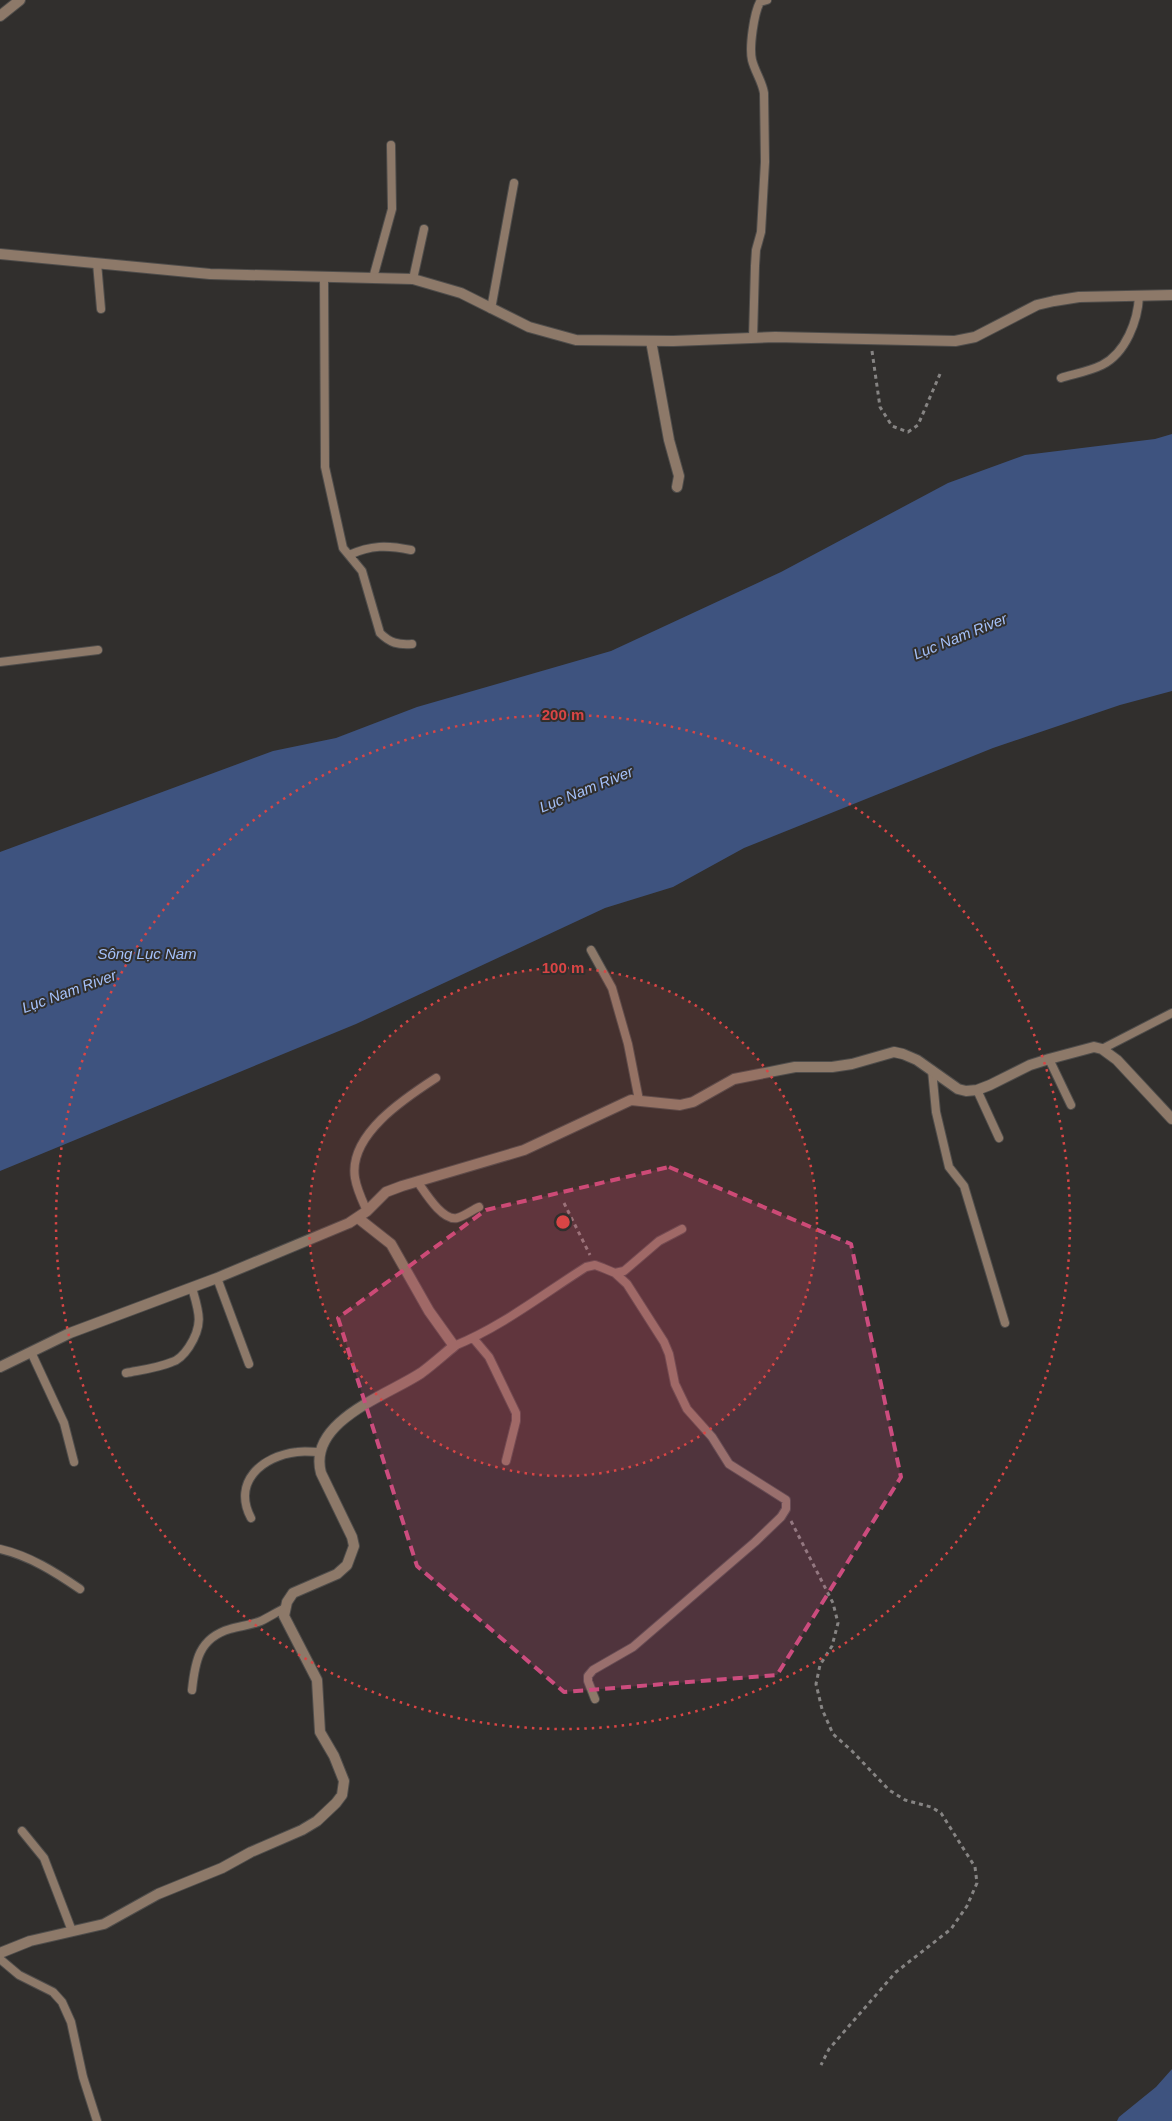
<svg xmlns="http://www.w3.org/2000/svg" width="1172" height="2121" viewBox="0 0 1172 2121" font-family="Arial,sans-serif">
<rect width="100%" height="100%" fill="#312f2d"/>
<!-- water -->
<path fill="#3e537f" d="M1172 434V691L1120 705 993 748 744 848 673 887 605 908 356 1024 0 1171V852L273 751 336 738 417 707 611 651 781 572 948 483 1025 455 1155 439Z
M1172 2069V2121H1117L1119 2117 1156 2087Z"/>
<g fill="none" stroke-linecap="round" stroke-linejoin="round">
<!-- service casing -->
<g stroke="#4f4d4b" stroke-width="10">
<path id="service" d="M97 263 101 309
M324 277 325 467 343 548 362 571 380 633C390 643 398 645 412 644
M373 278 392 209 391 145
M413 279 424 229
M491 309 514 183
M753 338 755 266 756 250 761 232 765 162 764 93C762 81 755 72 752 60 749 47 754 13 760 2L767 0
M1061 378C1074 374 1090 371 1102 365 1126 353 1138 320 1139 296
M349 555C371 545 387 545 411 550
M0 662 98 650
M591 950 612 988 628 1044 639 1100
M1102 1049 1172 1013
M1049 1059 1071 1105
M932 1070 936 1112 949 1167 964 1186 1005 1323
M977 1090 999 1138
M417 1181C425 1192 442 1221 457 1218 465 1216 472 1210 479 1207
M367 1211C362 1200 357 1190 355 1178 348 1135 405 1098 436 1078
M615 1273 624 1271 659 1241 682 1229
M217 1278 249 1364
M473 1338 489 1357 516 1413V1421L506 1461
M454 1346C501 1327 542 1295 586 1267L595 1265 603 1268 615 1273 627 1284 664 1342 669 1354 675 1384 687 1409 712 1437 729 1464 786 1500V1509L781 1517 755 1542 633 1647 593 1670 588 1676V1681L595 1699
M31 1352 64 1423 74 1462
M126 1373C141 1370 158 1368 172 1362 179 1360 185 1353 189 1347 204 1324 199 1312 192 1288
M251 1518C232 1482 262 1456 297 1452 304 1451 313 1452 320 1452
M0 1549C30 1556 55 1572 80 1589
M192 1690C195 1661 199 1638 230 1629 240 1626 251 1625 261 1621 269 1617 277 1612 285 1608
M22 1831 44 1858 72 1931
M0 1959 19 1975 53 1992 62 2002 71 2022 83 2077 97 2121"/>
</g>
<!-- minor casing -->
<g stroke="#4f4d4b" stroke-width="12">
<path id="minor" d="M0 16 20 0
M651 341 669 440 679 476 677 487
M0 1367 70 1333 217 1278 349 1223 367 1211 386 1192 402 1186 524 1150 631 1100 680 1105 693 1102 734 1079 795 1067H832L852 1064 894 1052 903 1054 917 1060 958 1089 966 1091 977 1090 990 1085 1030 1065 1049 1059 1094 1047 1102 1049 1117 1060 1172 1119
M0 1953 30 1941 104 1924 158 1894 222 1868 251 1852 302 1830 317 1821 336 1803 342 1795 344 1781 334 1756 320 1732 317 1680 284 1616 287 1602 293 1593 337 1574 347 1565 354 1546 352 1537 321 1473C307 1421 388 1395 421 1373 432 1365 443 1355 454 1346L429 1311 391 1244 358 1218"/>
</g>
<!-- tertiary casing -->
<g stroke="#4f4d4b" stroke-width="12">
<path id="tertiary" d="M0 254 210 274 413 279 461 293 529 327 576 340 673 341 775 337 955 341 975 337 1037 305 1054 301 1079 297 1172 295"/>
</g>
<!-- path -->
<path stroke="#868483" stroke-width="3" stroke-dasharray="4 4" stroke-linecap="butt" d="M872 351 880 407 892 426 908 432 918 425 940 374
M564 1203 590 1255
M791 1521 833 1603 838 1623 832 1646 820 1665 816 1684 822 1709 833 1734 852 1751 889 1790 905 1800 931 1807 941 1813 975 1867 977 1883 967 1906 951 1929 896 1972 829 2049 821 2065"/>
<!-- service -->
<use href="#service" stroke="#8d7969" stroke-width="8"/>
<!-- minor -->
<use href="#minor" stroke="#8d7969" stroke-width="10"/>
<!-- tertiary -->
<use href="#tertiary" stroke="#8d7969" stroke-width="10"/>
</g>
<!-- marked area -->
<path fill="#cc4c7e" fill-opacity="0.2" stroke="#cc4c7e" stroke-width="4" stroke-dasharray="10 6" stroke-linejoin="round" d="M669 1167 851 1244 901 1477 777 1675 564 1692 417 1566 338 1318 486 1210Z"/>
<!-- distance rings -->
<circle cx="563" cy="1222" r="254" fill="#d94545" fill-opacity=".12"/>
<g fill="none" stroke="#d94545" stroke-width="2.5" stroke-dasharray="2.5 5">
<circle cx="563" cy="1222" r="254"/>
<circle cx="563" cy="1222" r="507"/>
</g>
<g text-anchor="middle" dominant-baseline="central" stroke-width="4" stroke-linejoin="round" paint-order="stroke">
<!-- water labels -->
<g font-size="15" font-style="italic" fill="#a5c1fa" stroke="#312f2d">
<text transform="translate(960 636) rotate(-22)">Lục Nam River</text>
<text transform="translate(586 789) rotate(-22)">Lục Nam River</text>
<text x="147" y="953">Sông Lục Nam</text>
<text transform="translate(69 991) rotate(-20)">Lục Nam River</text>
</g>
</g>
<circle cx="563" cy="1222" r="8" fill="#d94545" stroke="#312f2d" stroke-width="2.5"/>
<g font-size="15" text-anchor="middle" font-weight="bold" fill="#d94545" stroke="#312f2d" stroke-width="4" stroke-linejoin="round" paint-order="stroke">
<text x="563" y="720">200 m</text>
<text x="563" y="973">100 m</text>
</g>
</svg>
